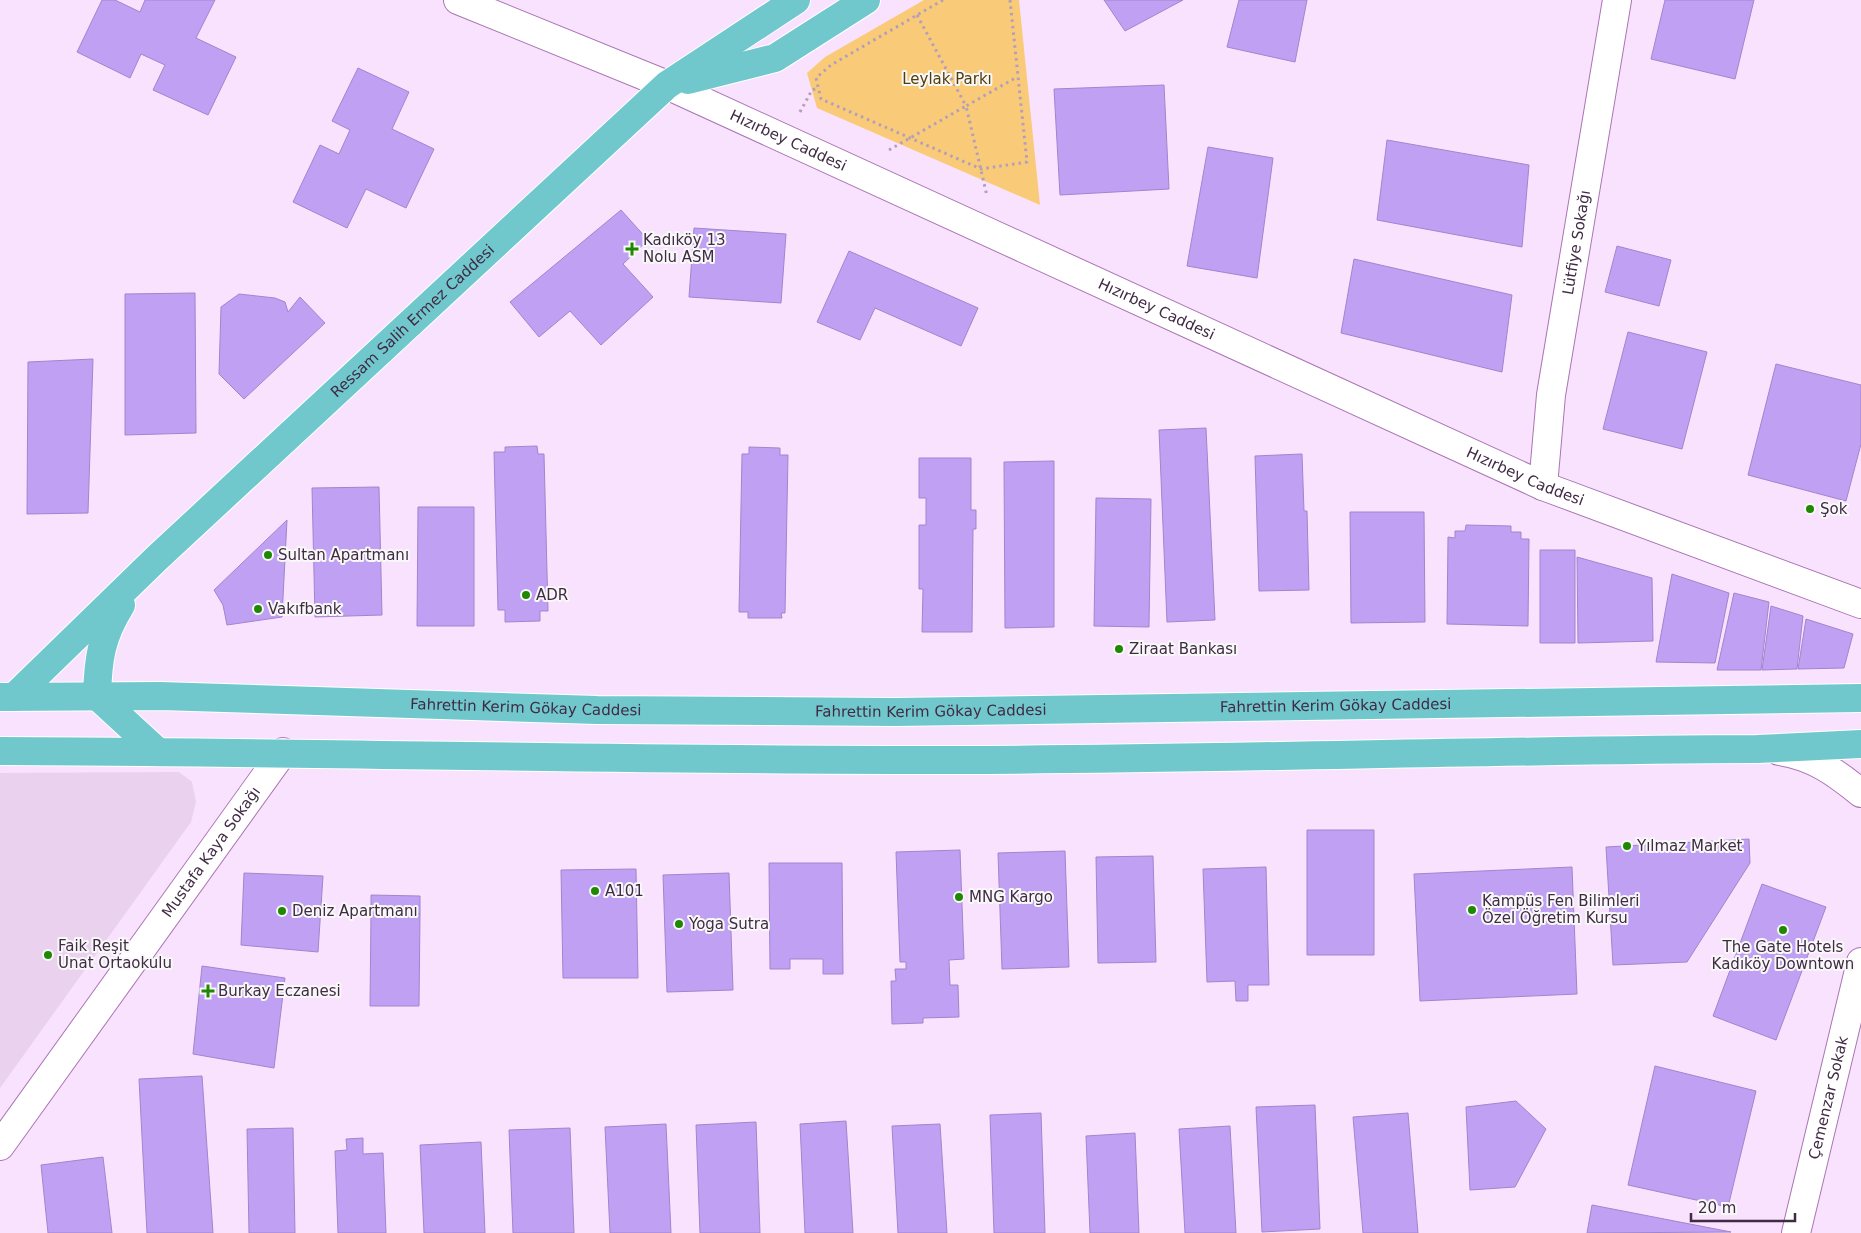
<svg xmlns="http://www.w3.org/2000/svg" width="1861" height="1233" viewBox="0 0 1861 1233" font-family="'DejaVu Sans',sans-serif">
<rect width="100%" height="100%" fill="#f9e2fd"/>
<!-- built -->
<path fill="#ead1ee" d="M179 772 192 782 196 802 191 822 0 1088V773Z"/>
<!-- green -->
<path fill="#f9cb78" d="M924 0H1019L1040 205 817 108 807 73 825 57Z"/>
<!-- building -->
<path fill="#bfa0f3" stroke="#a085ce" d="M102 0H115L140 12 145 0H215L196 38 236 57 208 115 153 90 165 65 141 54 130 78 77 52Z
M1104 0H1183L1125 31Z
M1239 0H1307L1295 62 1227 47Z
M1665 0H1754L1735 79 1651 59Z
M358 68 409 92 392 129 434 149 406 208 366 189 347 228 293 202 320 145 339 154 350 130 332 121Z
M1164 85 1169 189 1060 195 1054 89Z
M1387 140 1529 165 1522 247 1377 220Z
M1208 147 1273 158 1257 278 1187 266Z
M621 210 648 240 623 264 653 297 601 345 570 311 539 337 510 302Z
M694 228 786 234 781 303 689 297Z
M1617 246 1671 260 1659 306 1605 292Z
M849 251 978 308 961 346 875 308 860 340 817 322Z
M1354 259 1512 295 1502 372 1341 333Z
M195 293 196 433 125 435V294Z
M239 294 275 298 285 302 288 312 300 297 325 323 244 399 219 374 221 307Z
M1628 332 1707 352 1682 449 1603 429Z
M93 359 88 513 27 514 28 362Z
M1776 364 1861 385V444L1846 501 1748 475Z
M1206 428 1215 620 1167 622 1159 430Z
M537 446 538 454H544L548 611H540V621L505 622V610H498L494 452H505V447Z
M749 447 780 448V455H788L785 613H781L782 618H748V612H739L742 454H749Z
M1302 454 1304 511H1307L1309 590 1259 591 1255 456Z
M919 458H971V510H976V529H973L972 632H922L923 589H919V525H926V498H919Z
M1054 461V627L1005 628 1004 462Z
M379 487 382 615 315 617 312 488Z
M1096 498 1151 499 1149 627 1094 626Z
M418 507H474V626H417Z
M1350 512H1424L1425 622 1351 623Z
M287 520 282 617 227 625 223 605 214 590Z
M1466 525 1511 526V532H1521V539H1529L1528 626 1447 624 1448 537 1455 538V531H1465Z
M1540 550H1575V643H1540Z
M1577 557 1652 578 1653 641 1578 643Z
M1672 574 1729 593 1715 663 1656 662Z
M1734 593 1769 602 1761 670H1717Z
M1771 606 1803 616 1797 669 1762 670Z
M1806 619 1853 634 1844 668 1798 669Z
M1307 830H1374V955H1307Z
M1749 839 1750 863 1687 962 1613 965 1606 847Z
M960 850 964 959 949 960 950 985H958L959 1017 923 1018V1023L892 1024 891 981H896L895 969H906V962H900L896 852Z
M1065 851 1069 967 1002 969 998 853Z
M1153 856 1156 962 1098 963 1096 857Z
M769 863H842L843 974H823V959H790V969H770Z
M1266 867 1269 985H1248V1001H1236L1235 981 1207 982 1203 869Z
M1572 867 1577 994 1420 1001 1414 874Z
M636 869 638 978H563L561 870Z
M244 873 323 876 318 952 241 945Z
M729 873 733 990 667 992 663 875Z
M1762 884 1826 907 1776 1040 1713 1016Z
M371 895 420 896V914L371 913Z
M371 913 420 914 419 1006H370Z
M202 966 285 978 274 1068 193 1054Z
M1655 1066 1756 1091 1728 1207 1628 1185Z
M202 1076 213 1233H147L139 1079Z
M1516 1101 1546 1129 1515 1187 1470 1190 1466 1107Z
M1315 1105 1320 1229 1262 1232 1256 1107Z
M1041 1113 1045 1233H994L990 1115Z
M1408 1113 1418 1233H1363L1353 1117Z
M846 1121 853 1233H805L800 1124Z
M756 1122 760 1233H700L696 1125Z
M666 1124 671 1233H610L605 1127Z
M940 1124 947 1233H898L892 1126Z
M1230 1126 1236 1233H1185L1179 1129Z
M293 1128 295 1233H249L247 1129Z
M570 1128 574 1233H513L509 1130Z
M1135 1133 1139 1233H1090L1086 1136Z
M363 1138V1154L383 1153 386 1233H338L335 1151 347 1150 346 1139Z
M481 1142 485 1233H424L420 1145Z
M103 1157 112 1233H48L41 1165Z
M1592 1205 1731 1232 1587 1233Z"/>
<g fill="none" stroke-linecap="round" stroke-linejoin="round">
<!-- minor casing -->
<g stroke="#aa75b4" stroke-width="30">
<g id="minor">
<path id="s1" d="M458 0 667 85 1543 486 1861 604"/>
<path id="s2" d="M1543 486 1551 395 1617 0"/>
<path d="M1779 751C1813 756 1835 772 1861 793"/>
<path id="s3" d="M0 1146 283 752"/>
<path id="s4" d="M1796 1233 1861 962"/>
</g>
</g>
<!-- major casing -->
<g stroke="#fff" stroke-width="30">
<g id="major">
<path d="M688 80 775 58 866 0"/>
<path d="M121 605C101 637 98 659 97 696L158 752"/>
<path id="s5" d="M0 697 160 696 597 710 895 712 1861 698"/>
<path id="s6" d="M14 697 157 558 667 85 796 0"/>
<path d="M0 751C321 752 642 761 963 760 1228 759 1492 750 1757 749L1861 744"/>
</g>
</g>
<!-- path -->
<path stroke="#b59eb9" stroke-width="3" stroke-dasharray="2.5 4" stroke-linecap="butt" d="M943 0 831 65 816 78 821 99 981 169 1027 162 1010 0
M917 15 966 106 1017 77
M800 112 812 90 818 88
M889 150 966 106 987 196"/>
<!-- minor -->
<use href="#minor" stroke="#fff" stroke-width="28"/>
<!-- major -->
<use href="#major" stroke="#70c8cd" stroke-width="28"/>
</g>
<!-- markers -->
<g fill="#1f8800" stroke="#f8f8f8" stroke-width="2">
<path d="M629.5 241.5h5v5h5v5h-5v5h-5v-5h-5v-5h5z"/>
<circle cx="1810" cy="509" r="5"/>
<circle cx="268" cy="555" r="5"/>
<circle cx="526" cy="595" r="5"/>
<circle cx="258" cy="609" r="5"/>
<circle cx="1119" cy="649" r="5"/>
<circle cx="1627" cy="846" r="5"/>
<circle cx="595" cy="891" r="5"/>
<circle cx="959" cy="897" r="5"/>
<circle cx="1472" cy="910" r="5"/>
<circle cx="282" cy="911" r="5"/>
<circle cx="679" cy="924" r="5"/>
<circle cx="1783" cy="930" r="5"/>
<circle cx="48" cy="955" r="5"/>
<path d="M205.5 983.5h5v5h5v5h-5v5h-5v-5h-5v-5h5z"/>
</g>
<g text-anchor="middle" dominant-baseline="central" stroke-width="4" stroke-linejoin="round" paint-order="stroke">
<!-- park labels -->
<g font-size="15" fill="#543c08" stroke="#f8f8f8">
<text x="947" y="79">Leylak Parkı</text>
</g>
<!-- street labels -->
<g font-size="15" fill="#402a44" stroke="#f8f8f8">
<text stroke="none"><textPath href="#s1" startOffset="359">Hızırbey Caddesi</textPath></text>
<text stroke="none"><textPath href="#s2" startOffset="246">Lütfiye Sokağı</textPath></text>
<text stroke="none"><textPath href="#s1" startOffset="764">Hızırbey Caddesi</textPath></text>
<text stroke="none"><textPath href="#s6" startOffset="548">Ressam Salih Ermez Caddesi</textPath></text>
<text stroke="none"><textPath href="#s1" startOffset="1169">Hızırbey Caddesi</textPath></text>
<text stroke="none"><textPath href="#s5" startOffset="1336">Fahrettin Kerim Gökay Caddesi</textPath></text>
<text stroke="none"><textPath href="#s5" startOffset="526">Fahrettin Kerim Gökay Caddesi</textPath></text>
<text stroke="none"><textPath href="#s5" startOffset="931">Fahrettin Kerim Gökay Caddesi</textPath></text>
<text stroke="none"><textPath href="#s3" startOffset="362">Mustafa Kaya Sokağı</textPath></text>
<text stroke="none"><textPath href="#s4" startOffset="139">Çemenzar Sokak</textPath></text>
</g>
<!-- poi labels -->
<g font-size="15" fill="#402a44" stroke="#f8f8f8" text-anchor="start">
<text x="643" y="240">Kadıköy 13<tspan x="643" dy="17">Nolu ASM</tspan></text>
<text x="1820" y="509">Şok</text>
<text x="278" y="555">Sultan Apartmanı</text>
<text x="536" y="595">ADR</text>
<text x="268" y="609">Vakıfbank</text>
<text x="1129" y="649">Ziraat Bankası</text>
<text x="1637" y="846">Yılmaz Market</text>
<text x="605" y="891">A101</text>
<text x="969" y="897">MNG Kargo</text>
<text x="1482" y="901">Kampüs Fen Bilimleri<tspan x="1482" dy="17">Özel Öğretim Kursu</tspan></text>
<text x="292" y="911">Deniz Apartmanı</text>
<text x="689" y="924">Yoga Sutra</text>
<text x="58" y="946">Faik Reşit<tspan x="58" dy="17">Unat Ortaokulu</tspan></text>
<text x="1783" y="947" text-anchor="middle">The Gate Hotels<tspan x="1783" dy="17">Kadıköy Downtown</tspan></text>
<text x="218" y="991">Burkay Eczanesi</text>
</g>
</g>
<!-- scale -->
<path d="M1691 1213v8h104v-8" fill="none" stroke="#402a44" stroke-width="2.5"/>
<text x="1698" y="1213" font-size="15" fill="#402a44" stroke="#f8f8f8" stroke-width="4" paint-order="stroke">20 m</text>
</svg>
